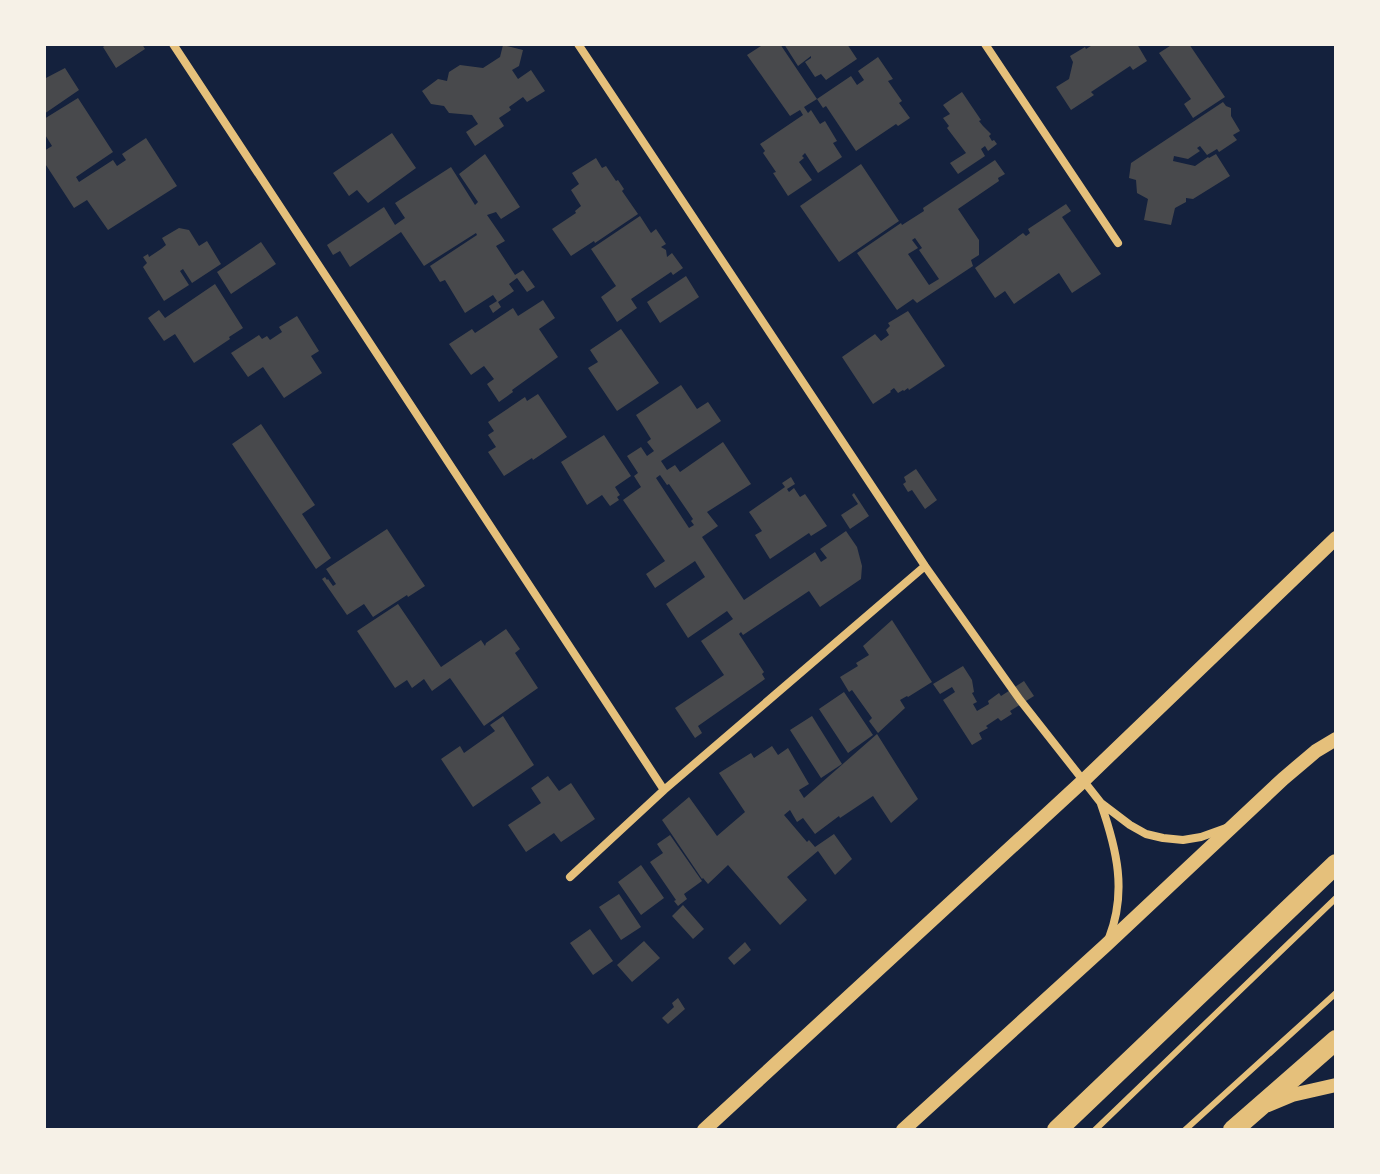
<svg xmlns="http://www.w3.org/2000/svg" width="1380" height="1174" viewBox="0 0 1380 1174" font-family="'Alegreya Sans',sans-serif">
<rect width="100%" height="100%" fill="#14213d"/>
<!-- building -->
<path fill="#48494c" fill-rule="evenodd" d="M107 44H142L145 49 116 68 103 47Z
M764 44H780L817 99 804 107 808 113 811 110 820 124 825 121 837 141 833 143 842 157 818 173 805 153 802 156 804 158 799 162 812 180 788 196 773 173 776 172 763 153 765 151 760 144 803 115 800 110 790 116 747 55Z
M784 44H847L857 59 826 80 821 74 815 77 805 62 811 58V56L798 66Z
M1094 44H1137L1147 61 1133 70 1130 66 1091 92 1094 95 1071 110 1056 87 1069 79 1073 62 1070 56 1085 47 1086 49Z
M1173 44H1189L1225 97 1193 118 1184 104 1191 99 1159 53Z
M503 45 523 50 519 66 512 70 518 79 531 70 545 91 527 102 523 97 509 107 511 110 499 118 504 126 475 146 466 132 478 124 472 115 449 113 444 106 431 104 422 91 438 79 447 81 449 72 460 65 483 68 500 57Z
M878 57 893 79 888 81 902 101 899 103 910 118 898 126 896 124 856 151 826 106 823 108 817 99 851 76 857 85 864 80 858 71Z
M65 68 79 90 44 114V79Z
M962 92 981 120 979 121 983 126 991 134 989 136 992 141 994 140 997 144 988 151 985 146 981 149 985 156 958 174 950 163 966 153 947 128 949 126 943 118 950 114 943 105Z
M78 98 113 152 76 177 79 182 113 160 117 166 126 160 122 154 146 138 177 186 108 230 87 200 74 208 44 162V151L52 146 44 133V119Z
M1223 102 1226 106 1231 108V116L1240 131 1233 135 1237 140 1219 152 1217 149 1207 155 1200 146 1197 148 1200 151 1188 159 1174 156 1173 161 1195 166 1208 157 1209 158 1216 154 1230 176 1193 199 1186 198V202L1175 208 1171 225 1144 220 1148 199 1137 193 1136 180 1129 178 1131 163Z
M392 133 416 168 368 203 357 190 349 196 333 173Z
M485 154 520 207 501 219 496 212 487 215 505 241 496 246 515 275 523 270 535 287 527 292 517 278 509 284 514 291 498 302 501 307 493 313 489 306 497 301 493 295 465 313 445 280 440 282 430 266 477 235 476 233 424 266 401 232 350 267 340 251 333 255 327 245 384 207 395 225 405 218 395 203 451 167 475 205 478 202 459 174Z
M596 158 602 168 606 166 616 181 618 180 624 189 622 191 638 214 595 243 594 241 571 256 552 229 576 213 575 211 581 206 571 190 579 184 572 173Z
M995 160 1005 174 998 178 999 181 958 209 979 240V255L971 260 973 266 917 303 913 299 897 310 857 253 901 223 902 225 924 211 923 208ZM915 238 922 248 919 250 939 279 929 285 908 254 918 248 912 240Z
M861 164 899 221 839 262 800 206Z
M1066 204 1071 211 1062 217 1101 274 1072 293 1059 273 1014 304 1005 291 995 298 975 268 1023 233 1026 236 1030 233 1028 229Z
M640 216 651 233 656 229 666 244 661 247 666 250 667 257 672 253 683 268 673 275 671 272 631 299 637 308 617 322 601 297 616 286 591 249Z
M179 228 189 230 199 246 207 241 221 264 192 283 183 269 180 271 189 285 164 301 143 267 147 263 143 257 148 254 149 257 161 249 166 245 162 238Z
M261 242 276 264 231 294 217 272Z
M686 276 699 297 660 323 647 302Z
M215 284 243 328 229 337 230 339 194 363 175 334 164 341 148 318 159 310 165 318Z
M543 300 555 318 539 329 558 357 512 390 513 392 499 402 487 384 494 379 484 366 471 375 449 344 472 329 475 333 513 308 518 316Z
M908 311 945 366 909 390 908 388 904 391 903 390 898 393 894 388 890 391 891 392 873 404 842 357 875 334 881 341 889 335 886 330 890 326 888 323Z
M297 316 319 351 311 356 322 373 284 398 263 367 248 377 231 353 259 335 262 339 267 336 270 340 282 332 279 327Z
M621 329 659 383 617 411 588 368 598 362 590 350Z
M681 385 697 409 708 402 721 421 661 461 667 470 675 465 680 472 723 442 751 484 707 512 718 526 702 537 744 600 815 552 821 562 827 558 820 549 846 531 857 547 862 566 861 579 820 607 809 591 743 635 741 632 739 634 764 672 762 674 765 679 698 726 702 733 695 738 675 708 724 675 701 641 733 619 727 611 688 638 666 604 705 577 695 561 655 588 646 574 665 561 623 500 641 487 634 476 638 473 627 456 641 447 647 456 654 451 647 442 651 439 636 415ZM660 475 667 485 669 484 693 519 691 521 694 525 689 528 656 478Z
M538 394 567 437 533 460 532 458 504 476 488 452 496 447 488 435 494 431 488 422 525 397 527 401Z
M261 424 315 505 302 514 331 558 316 569 232 444Z
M604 435 631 476 615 487 620 495 617 497 619 500 610 506 602 495 587 505 561 462Z
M916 469 937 500 925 509 912 490 908 492 903 484 906 482 904 477Z
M791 477 795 484 787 489 789 492 794 488 800 497 805 494 827 526 811 536 809 533 770 559 755 535 762 531 749 512 785 487 782 483Z
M854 493 869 516 850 529 841 515 858 504 852 495Z
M387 529 425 586 408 597 407 595 373 617 364 604 347 615 322 579 325 577 327 580 328 579 333 586 336 584 326 569Z
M398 604 441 667 481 640 485 646 486 643 506 629 520 649 515 653 538 688 484 726 450 678 432 691 424 679 412 688 407 680 395 688 357 631Z
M892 620 932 682 908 697 907 696 900 700 905 708 878 733 869 721 872 718 852 690 849 692 840 677 858 666 856 663 869 655 863 646Z
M963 666 972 680 974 692 972 693 977 702 973 704 977 711 989 704 988 701 999 693 1001 696 1024 681 1034 696 1010 711 1012 714 1001 721 998 718 986 726 988 728 979 733 982 739 972 745 943 700 955 692 952 687 940 694 933 684Z
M844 692 873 735 848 753 819 709Z
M503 716 534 765 473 807 441 759 460 746 464 753 495 731 490 725Z
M812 716 842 764 821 778 790 730Z
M877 734 918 799 891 823 873 796 840 818 839 816 815 834 803 818 797 822 790 810 784 815 807 842 809 840 815 847 834 834 852 859 835 875 818 851 787 877 807 900 780 925 728 865 708 884 703 878 702 879 662 820 689 797 717 836 745 812 719 773 751 753 754 758 772 746 778 755 788 748 809 784 799 790 804 798Z
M548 776 559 791 571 783 595 819 561 842 554 833 526 852 508 825 541 803 531 788Z
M670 835 702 881 684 894 687 899 678 906 674 901 676 900 650 862 663 853 657 844Z
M641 865 664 898 641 915 618 882Z
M619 894 641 927 621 940 599 907Z
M683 905 704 929 693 939 672 916Z
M590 929 613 961 593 975 570 943Z
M644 941 660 958 632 982 617 965Z
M745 942 751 950 734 965 728 958Z
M678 998 685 1009 668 1024 662 1018 674 1007 672 1003Z"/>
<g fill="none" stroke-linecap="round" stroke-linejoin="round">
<!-- service -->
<path stroke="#e5c07b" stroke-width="6" d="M1095 1130 1336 898
M1185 1130 1336 993"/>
<!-- minor -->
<path stroke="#e5c07b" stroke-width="8" d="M173 44 664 790
M578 44 925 566 1020 700 1101 803 1130 825 1146 834 1163 838 1183 840 1201 837 1226 828
M985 44 1118 243
M1101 804C1117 850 1127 892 1109 938
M570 877 664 790 925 566"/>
<!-- tertiary -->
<path stroke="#e5c07b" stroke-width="14" d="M1268 1105 1292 1095 1336 1085
M704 1130 1083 781 1336 538
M903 1130 1105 946 1283 779 1316 751 1336 739"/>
<!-- primary -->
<path stroke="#e5c07b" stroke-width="20" d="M1057 1130 1336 864
M1233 1130 1336 1040"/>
</g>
<!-- border -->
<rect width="1380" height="1174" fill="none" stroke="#f6f1e7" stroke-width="92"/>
</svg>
